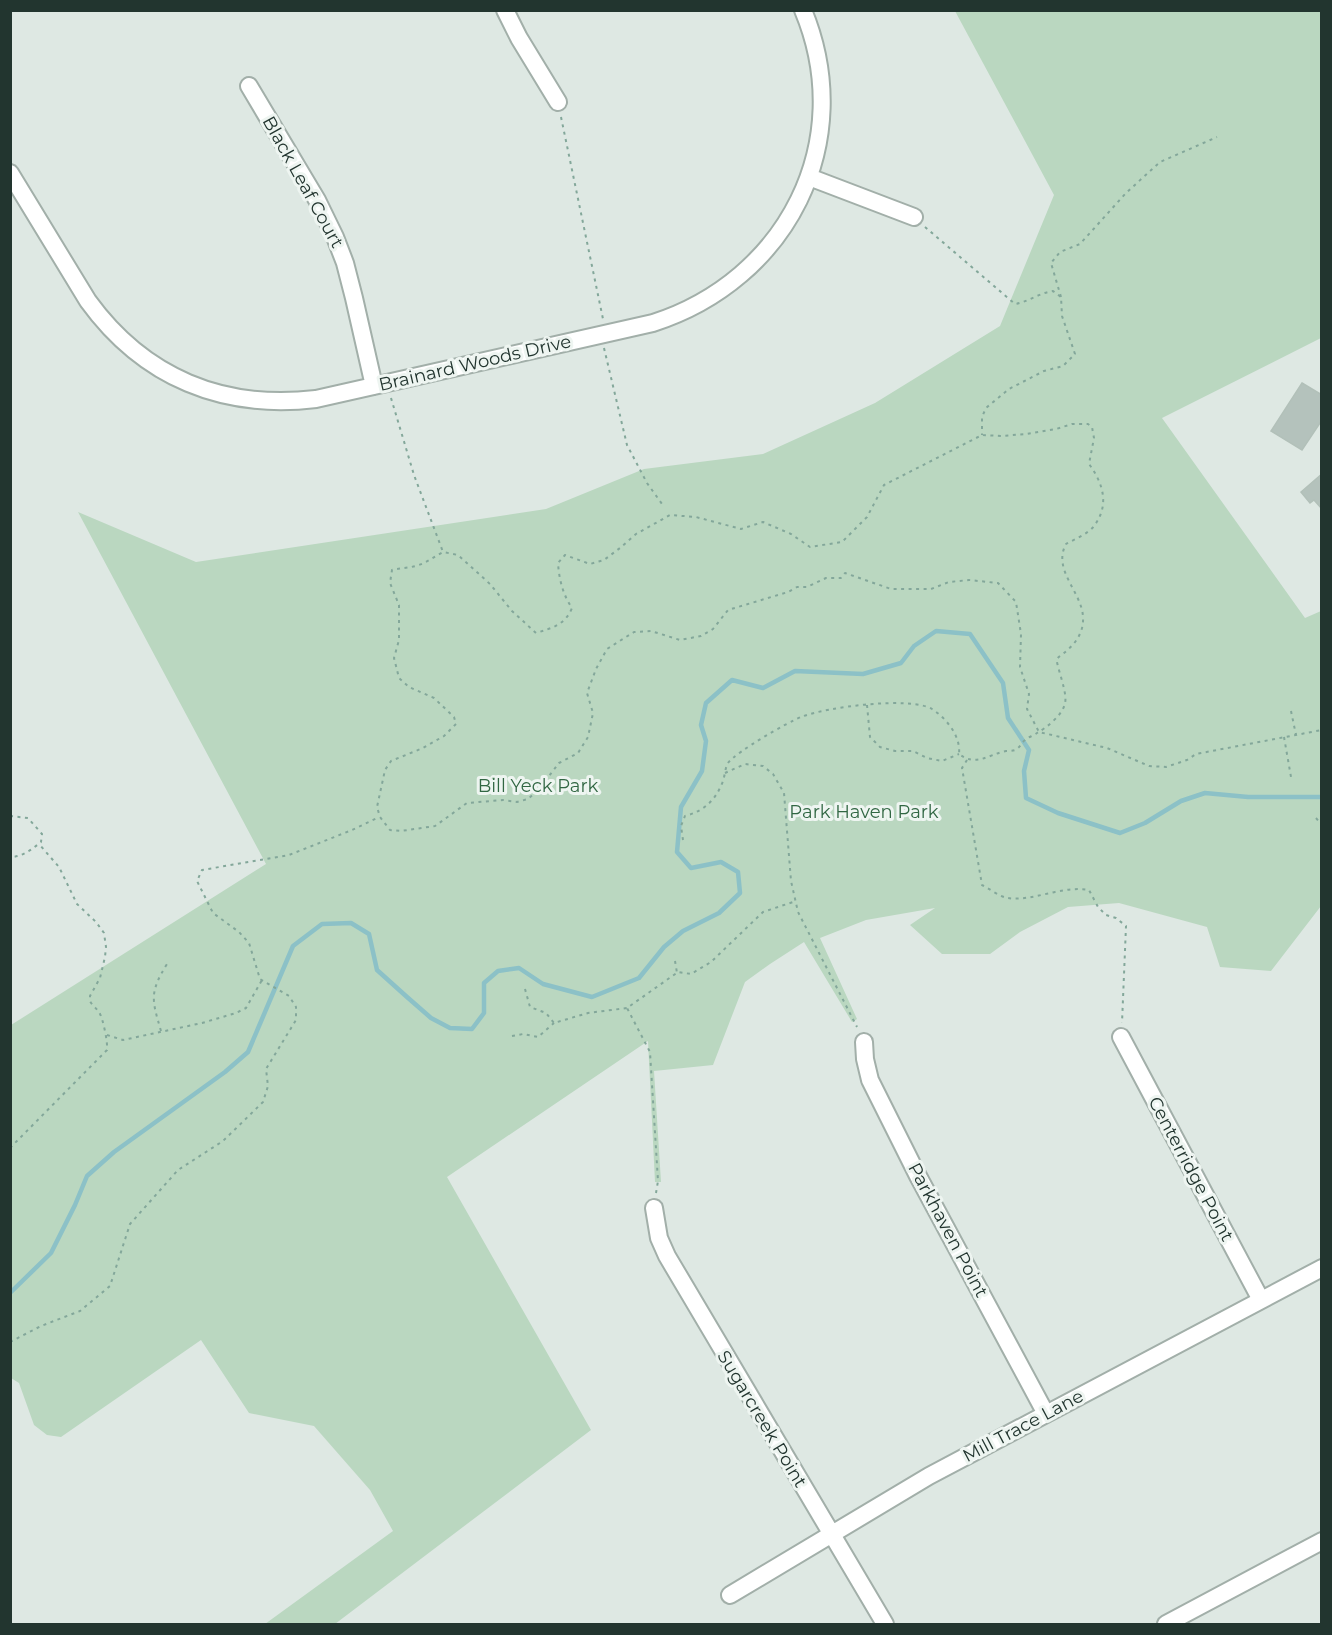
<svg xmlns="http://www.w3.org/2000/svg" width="1332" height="1635" viewBox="0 0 1332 1635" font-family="Montserrat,sans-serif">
<rect width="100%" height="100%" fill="#dee8e3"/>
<!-- green -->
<path fill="#bad7c0" d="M955 11H1321V338L1162 418 1305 618 1321 611V906L1271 971 1220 967 1207 927 1119 903 1068 907 1020 932 990 954H942L910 925 935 908 866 920 820 938 857 1019 852 1022 804 942 770 964 745 982 713 1065 654 1071 661 1182H655L648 1041 447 1177 591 1430 335 1624H265L393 1531 370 1490 314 1426 249 1413 201 1340 61 1437 47 1435 34 1425 19 1383 11 1378V1025L266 864 78 512 196 562 546 509 644 469 763 454 875 403 1000 326 1054 195Z"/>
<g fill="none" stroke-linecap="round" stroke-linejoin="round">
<!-- stream -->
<path stroke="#8cc1c7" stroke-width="4.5" d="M10 1293 51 1253 75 1205 87 1176 114 1152 225 1072 248 1052 293 946 322 924 351 923 369 934 377 970 407 997 431 1018 450 1028 472 1029 484 1013V983L498 971 519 968 543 984 592 997 639 978 664 947 683 931 719 913 740 893 738 872 721 862 691 868 677 852 681 807 702 771 706 741 701 725 706 703 732 680 763 688 795 671 863 674 901 663 914 646 936 631 970 634 1003 683 1008 718 1029 750 1024 771 1026 798 1058 813 1120 833 1145 823 1181 801 1205 793 1248 797H1322"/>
</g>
<!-- building -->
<path fill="#b4c2bc" stroke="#b2c0b9" stroke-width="1.5" d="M1302 383 1322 395V420L1302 450 1271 431Z
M1322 474V509L1314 500 1310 503 1301 492Z"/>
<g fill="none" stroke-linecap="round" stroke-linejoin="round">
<!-- minor casing -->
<g stroke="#a2afa9" stroke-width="20">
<path id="minor" d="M505 10 519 38 558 102
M249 86 317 200 335 237 345 263 354 298 374 386
M10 173 88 301C144 378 223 410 316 399L653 323C787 280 858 142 803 10
M809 177 914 217
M1121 1037 1261 1300
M864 1042 865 1059 870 1080 918 1176 1046 1414
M654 1208 659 1238 667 1256 885 1624
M730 1595 929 1476 1322 1268
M1166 1624 1322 1541"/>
</g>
<!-- path -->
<path stroke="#83a79a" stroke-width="2" stroke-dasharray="3 4.5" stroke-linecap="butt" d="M561 117 603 319
M925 227 1015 304C1028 302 1039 293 1053 291L1061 297 1062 316 1075 354 1063 366 1044 371 1009 389 986 408 982 417V435
M1061 297 1051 263 1060 252 1080 244 1126 193 1160 162 1217 137
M604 348 627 445 647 483 662 504
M391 398 414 475 443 552
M867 705 870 737 880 747 895 751H913L927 758 942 761 959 754
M1291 711 1296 735
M1284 737 1291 777
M967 760 962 768 982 885C990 889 1000 897 1008 898 1032 902 1062 885 1089 890L1098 907 1106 915 1116 918 1126 926 1122 1023
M725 773 745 764 763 766 773 774 784 793 791 881 798 912 857 1027
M10 816 28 818 42 834 41 842C32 849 23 857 10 857
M1316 818 1322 825
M683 840 681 826 685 816C704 811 716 800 723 781 725 775 725 768 728 763 736 752 788 722 801 717 826 707 910 696 932 709 946 718 961 736 959 754 976 767 987 755 1006 751 1009 751 1012 751 1015 750 1020 748 1021 743 1025 740 1028 737 1033 736 1037 733 1046 728 1063 715 1065 703 1068 693 1055 662 1057 659 1059 656 1062 655 1064 653 1075 644 1084 633 1083 617 1082 592 1052 570 1066 544 1075 539 1088 534 1094 526 1110 505 1103 483 1089 464L1094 438 1092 427 1088 424H1072L1056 429 1026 434 1001 436 982 435 884 485 867 517 842 542 810 547 791 534 763 522 741 529 696 517 670 515 636 534 620 548 604 560 590 564 565 555 558 563C559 579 563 595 572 608 565 625 552 628 536 633L512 611 490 584 458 555 443 552C434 557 426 563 416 566 408 568 400 568 392 570L390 583 399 605V640L394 658 399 678 409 687 434 698 454 717 456 724 444 736 423 748 391 761 385 770 377 807 380 817 390 830 401 831 435 826 467 803 503 800 517 802 528 799 539 789 559 763 578 753 588 737 593 713 587 693 596 669 607 649 634 632 651 631 680 640 701 636 713 629 728 610 788 592 797 587H807L826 578H841L845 573 891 589H931L949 582 969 580 998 583 1016 602 1021 634 1020 667 1029 694 1027 709 1039 732 1107 748 1149 766 1166 767 1187 760 1196 754 1322 730
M675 961 677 973
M525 989 530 1007 546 1013 554 1023 588 1013 627 1008
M161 1031C152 1000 149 993 167 964
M107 1035 123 1040 202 1023 236 1013 246 1008 262 980
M512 1036 523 1034 538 1037 554 1023
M10 1148 107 1050C108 1043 103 1018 99 1012 96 1008 92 1005 90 1001V996L100 978 105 957 106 947 104 933 96 922 77 904 59 867 39 844
M656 1193 658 1181 650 1052 627 1008 678 972 691 974 711 962 763 912 796 901
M10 1342 41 1326 80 1311 110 1286 130 1224 178 1170 223 1141 263 1102 268 1086 266 1069 296 1020V1007L289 996 260 979 249 943 239 932 213 913 197 881 202 870 289 855 352 830 379 817"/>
<!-- minor -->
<use href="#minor" stroke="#fff" stroke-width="16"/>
</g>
<g text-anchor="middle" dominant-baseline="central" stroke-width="6" stroke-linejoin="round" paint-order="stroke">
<!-- street labels -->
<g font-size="18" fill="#22352f" stroke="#eef5f1">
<text transform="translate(303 182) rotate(61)">Black Leaf Court</text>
<text transform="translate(475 363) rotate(-13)">Brainard Woods Drive</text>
<text transform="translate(1191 1169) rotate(62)">Centerridge Point</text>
<text transform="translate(948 1230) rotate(62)">Parkhaven Point</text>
<text transform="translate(762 1419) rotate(59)">Sugarcreek Point</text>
<text transform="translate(1023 1426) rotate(-28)">Mill Trace Lane</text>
</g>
<!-- park labels -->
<g font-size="18" fill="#316743" stroke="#eef5f1">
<text x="538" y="786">Bill Yeck Park</text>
<text x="864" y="812">Park Haven Park</text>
</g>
</g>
<!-- border -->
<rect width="1332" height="1635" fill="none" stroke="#22352f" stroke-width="24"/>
</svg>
